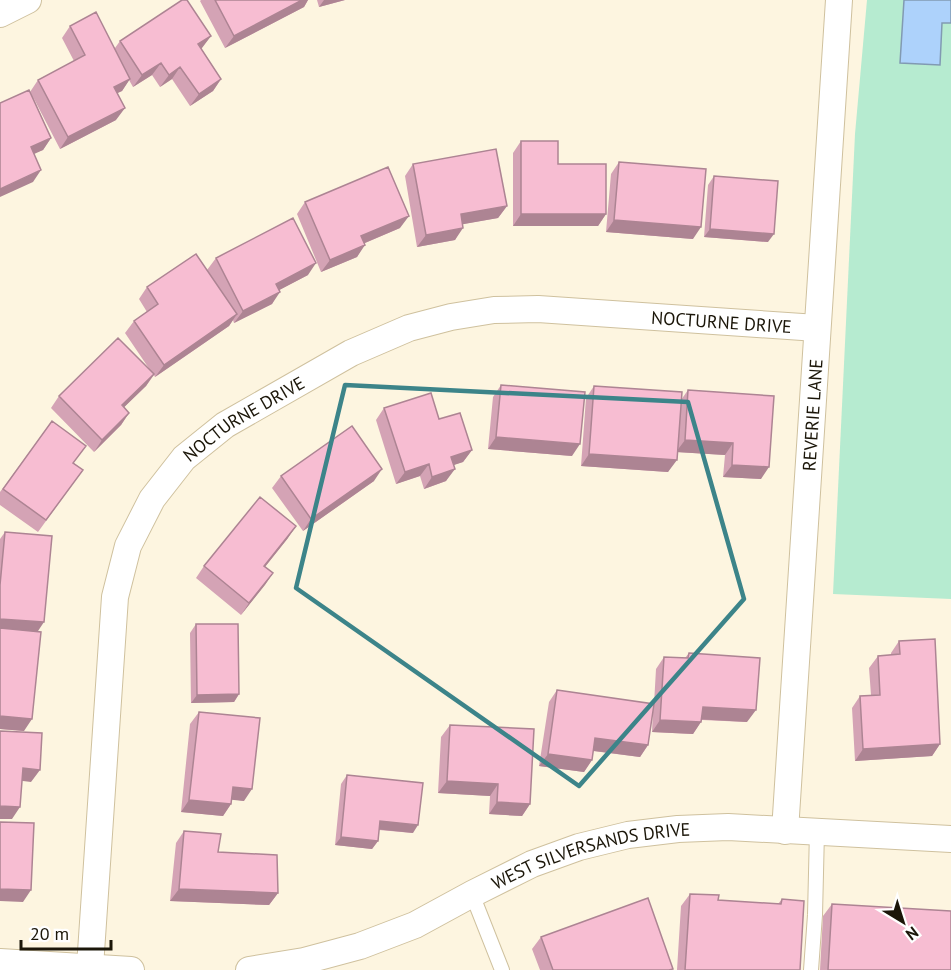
<svg xmlns="http://www.w3.org/2000/svg" width="951" height="970" viewBox="0 0 951 970" font-family="'PT Sans',sans-serif">
<rect width="100%" height="100%" fill="#fdf5e0"/>
<!-- green -->
<path fill="#b6ebd0" d="M867 0H951V599L833 594 855 134Z"/>
<!-- water -->
<path fill="#add2fb" stroke="#819ab2" stroke-width="1.5" d="M904 0H951V23H942L940 65 900 63Z"/>
<g fill="none" stroke-linecap="round" stroke-linejoin="round">
<!-- lane casing -->
<g stroke="#cfc19e" stroke-width="16">
<path id="lane" d="M472 894 502 970
M811 970 815 915 817 831"/>
</g>
<!-- street casing -->
<g stroke="#cfc19e" stroke-width="28">
<g id="street">
<path d="M0 14 28 0"/>
<path id="s1" d="M785 831 839 0"/>
<path d="M0 962 131 970"/>
<path id="s2" d="M90 967 115 597 128 546 152 499 184 458 225 425 351 353 409 328 451 317 494 310 538 309 817 328"/>
<path id="s3" d="M249 970 304 961 360 946 415 925 472 894 532 864 579 847 628 835 678 829 728 827 951 839"/>
</g>
</g>
<!-- lane -->
<use href="#lane" stroke="#fff" stroke-width="14"/>
<!-- street -->
<use href="#street" stroke="#fff" stroke-width="26"/>
</g>
<!-- wall -->
<path fill="#d4a3b5" d="M201 0H308L304 7 225 48 200 1Z
M317 0H345L319 7Z
M70 26 115 48 120 41 211 36 201 48 221 79 213 91 190 106 172 79 160 87 152 75 133 87 129 80 122 91 117 93 116 120 60 149 33 97 51 138 43 150 34 153 33 182 30 92 38 80 74 61 62 38Z
M521 141 558 164 606 214 598 226H513V153Z
M619 162 693 239 606 232 611 174Z
M413 164 507 206 498 218 463 224 455 240 417 247 405 176Z
M714 176 768 242 704 237 708 185Z
M305 202 400 228 365 243 357 257 321 272 297 214Z
M216 258 308 275 279 290 272 304 234 323 233 320 229 326 155 377 154 375 146 386 124 407 129 413 121 425 94 452 51 408 59 396 150 370 125 333 134 321 147 312 139 299 147 287 209 273 207 270Z
M501 385 572 456 488 449 493 397Z
M594 386 681 400 688 390 774 396 761 479 723 477 725 455 677 452 668 472 581 466 586 398Z
M384 408 439 419 472 450 463 462 453 465 446 481 424 489 420 476 396 484 376 420Z
M52 421 74 463 83 470 38 532 0 505V492Z
M281 476 374 481 303 531 272 488Z
M5 532 38 632 24 731 0 729V539Z
M288 538 265 567 273 573 241 615 196 578 204 566Z
M196 624 239 694 234 702 191 703 190 633Z
M899 641 940 744 932 756 855 761 852 708 860 696 871 695 869 668 878 656 891 655V653Z
M689 653 747 722 702 720 693 734 652 732 653 710 648 745 640 757 593 751 592 760 584 772 539 766 549 702 557 690 654 704 656 669 664 657 685 658Z
M199 712 244 801 232 799 231 804 223 816 181 812 190 724Z
M450 725 530 804 522 816 489 814 490 796 438 793 441 737Z
M347 775 413 833 379 830 378 841 372 849 335 845 341 784Z
M184 831 218 852 278 893 269 905 170 901 176 843Z
M690 894 718 900 778 904 782 899 800 970H677L681 906Z
M832 904 951 970H820L823 916Z
M541 937 673 969 672 970H540L532 949Z"/>
<!-- shaded-wall -->
<path fill="#ad8493" d="M302 0H308L304 7 225 48 234 36Z
M324 0H345L319 7Z
M211 36 202 48 190 56 198 44Z
M161 63 152 75 133 87 142 75Z
M180 67 172 79 160 87 169 75Z
M130 79 122 91 105 99 114 87Z
M221 79 213 91 190 106 199 94Z
M125 108 116 120 60 149 68 137Z
M51 138 43 150 23 159 31 147Z
M41 170 33 182 0 197V189Z
M507 206 498 218 453 226 461 214Z
M521 214H606L598 226H513Z
M409 216 400 228 353 248 361 236Z
M614 220 701 227 693 239 606 232Z
M463 228 455 240 417 247 426 235Z
M710 229 774 234 768 242 704 237Z
M365 245 357 257 321 272 330 260Z
M316 263 308 275 268 296 276 284Z
M280 292 272 304 234 323 243 311Z
M237 314 229 326 155 377 164 365Z
M154 374 146 386 114 417 122 405Z
M129 413 121 425 94 452 102 440Z
M496 437 580 444 572 456 488 449Z
M685 440 733 443 725 455 676 452Z
M472 450 463 462 442 469 451 457Z
M589 454 677 460 668 472 581 466Z
M429 464 420 476 396 484 405 472Z
M732 465 769 467 761 479 723 477Z
M382 469 374 481 303 531 311 519Z
M455 469 446 481 424 489 432 477Z
M296 526 288 538 256 578 264 566Z
M273 573 265 585 241 615 249 603Z
M0 619 44 622 36 634 0 632Z
M239 694 234 702 191 703 197 695Z
M703 707 756 710 747 722 694 719Z
M0 716 32 719 24 731 0 729Z
M660 720 701 722 693 734 652 732Z
M595 738 648 745 640 757 587 750Z
M940 744 932 756 855 761 863 749Z
M548 754 592 760 584 772 539 766Z
M23 768 40 770 31 782 15 780Z
M447 781 498 784 490 796 438 793Z
M233 787 252 789 244 801 224 799Z
M189 800 231 804 223 816 181 812Z
M497 802 530 804 522 816 489 814Z
M0 806 20 807 12 819H0Z
M380 821 418 825 413 833 374 829Z
M341 837 378 841 372 849 335 845Z
M0 889 31 890 23 902 0 901Z
M179 889 278 893 269 905 170 901Z"/>
<!-- building -->
<path fill="#f7bdd2" stroke="#ad8493" stroke-width="1.5" d="M182 0H187L211 36 198 44 221 79 199 94 180 67 169 75 161 63 142 75 120 41Z
M215 0H302L234 36Z
M96 12 130 79 114 87 125 108 68 137 38 80 85 55 70 26Z
M29 90 51 138 31 147 41 170 0 189V103Z
M521 141H558V164H606V214H521Z
M496 149 507 206 461 214 463 228 426 235 413 164Z
M619 162 706 169 701 227 614 220Z
M388 167 409 216 361 236 365 245 330 260 305 202Z
M714 176 778 181 774 234 710 229Z
M293 218 316 263 276 284 280 292 243 311 216 258Z
M196 254 237 314 164 365 134 321 158 304 147 287Z
M118 338 154 374 122 405 129 413 102 440 59 396Z
M501 385 585 392 580 444 496 437Z
M594 386 682 392 677 460 589 454Z
M688 390 774 396 769 467 732 465 733 443 685 440Z
M431 393 439 419 460 413 472 450 451 457 455 469 432 477 429 464 405 472 384 408Z
M52 421 86 446 73 463 83 470 46 520 3 489Z
M352 426 382 469 311 519 281 476Z
M260 497 296 526 264 566 273 573 249 603 204 566Z
M5 532 52 536 44 622 0 619V585Z
M196 624H238L239 694 197 695Z
M0 628 41 632 32 719 0 716Z
M935 639 940 744 863 749 860 696 880 695 878 656 900 654 899 641Z
M689 653 760 658 756 710 703 707 701 722 660 720 664 657 688 658Z
M557 690 654 704 648 745 595 738 592 760 548 754Z
M199 712 260 718 252 789 233 787 231 804 189 800Z
M450 725 534 729 530 804 497 802 498 784 447 781Z
M0 731 42 733 40 770 23 768 20 807 0 806Z
M347 775 423 783 418 825 380 821 378 841 341 837Z
M0 822 34 823 31 890 0 889Z
M184 831 221 834 218 852 277 855 278 893 179 889Z
M690 894 719 895 718 900 781 904 782 899 804 901 800 970H685Z
M648 898 673 969 669 970H553L541 937Z
M832 904 951 911V970H828Z"/>
<!-- marked area -->
<path fill="none" stroke="#3c8489" stroke-width="4.5" stroke-linejoin="round" d="M345 385 688 402 744 599 579 786 296 588Z"/>
<g text-anchor="middle" dominant-baseline="central" stroke-width="6" stroke-linejoin="round" paint-order="stroke">
<!-- street labels -->
<g font-size="18" fill="#1b1609" stroke="#fff">
<text stroke="none"><textPath href="#s2" startOffset="1104">NOCTURNE DRIVE</textPath></text>
<text stroke="none"><textPath href="#s1" startOffset="417">REVERIE LANE</textPath></text>
<text stroke="none"><textPath href="#s2" startOffset="600">NOCTURNE DRIVE</textPath></text>
<text stroke="none"><textPath href="#s3" startOffset="364">WEST SILVERSANDS DRIVE</textPath></text>
</g>
</g>
<!-- north arrow -->
<g transform="translate(903 922) rotate(142)" stroke="#ffffff" stroke-width="4.5" paint-order="stroke">
<path d="M0-4.5L10 22L0 15L-10 22Z" fill="#1b1609"/>
<text y="-9" font-size="16" font-weight="bold" text-anchor="middle" fill="#1b1609">N</text>
</g>
<!-- scale -->
<path d="M21 940v9h90v-9" fill="none" stroke="#1b1609" stroke-width="3"/>
<text x="30" y="940" font-size="18" fill="#1b1609" stroke="#ffffff" stroke-width="4.5" paint-order="stroke">20 m</text>
</svg>
